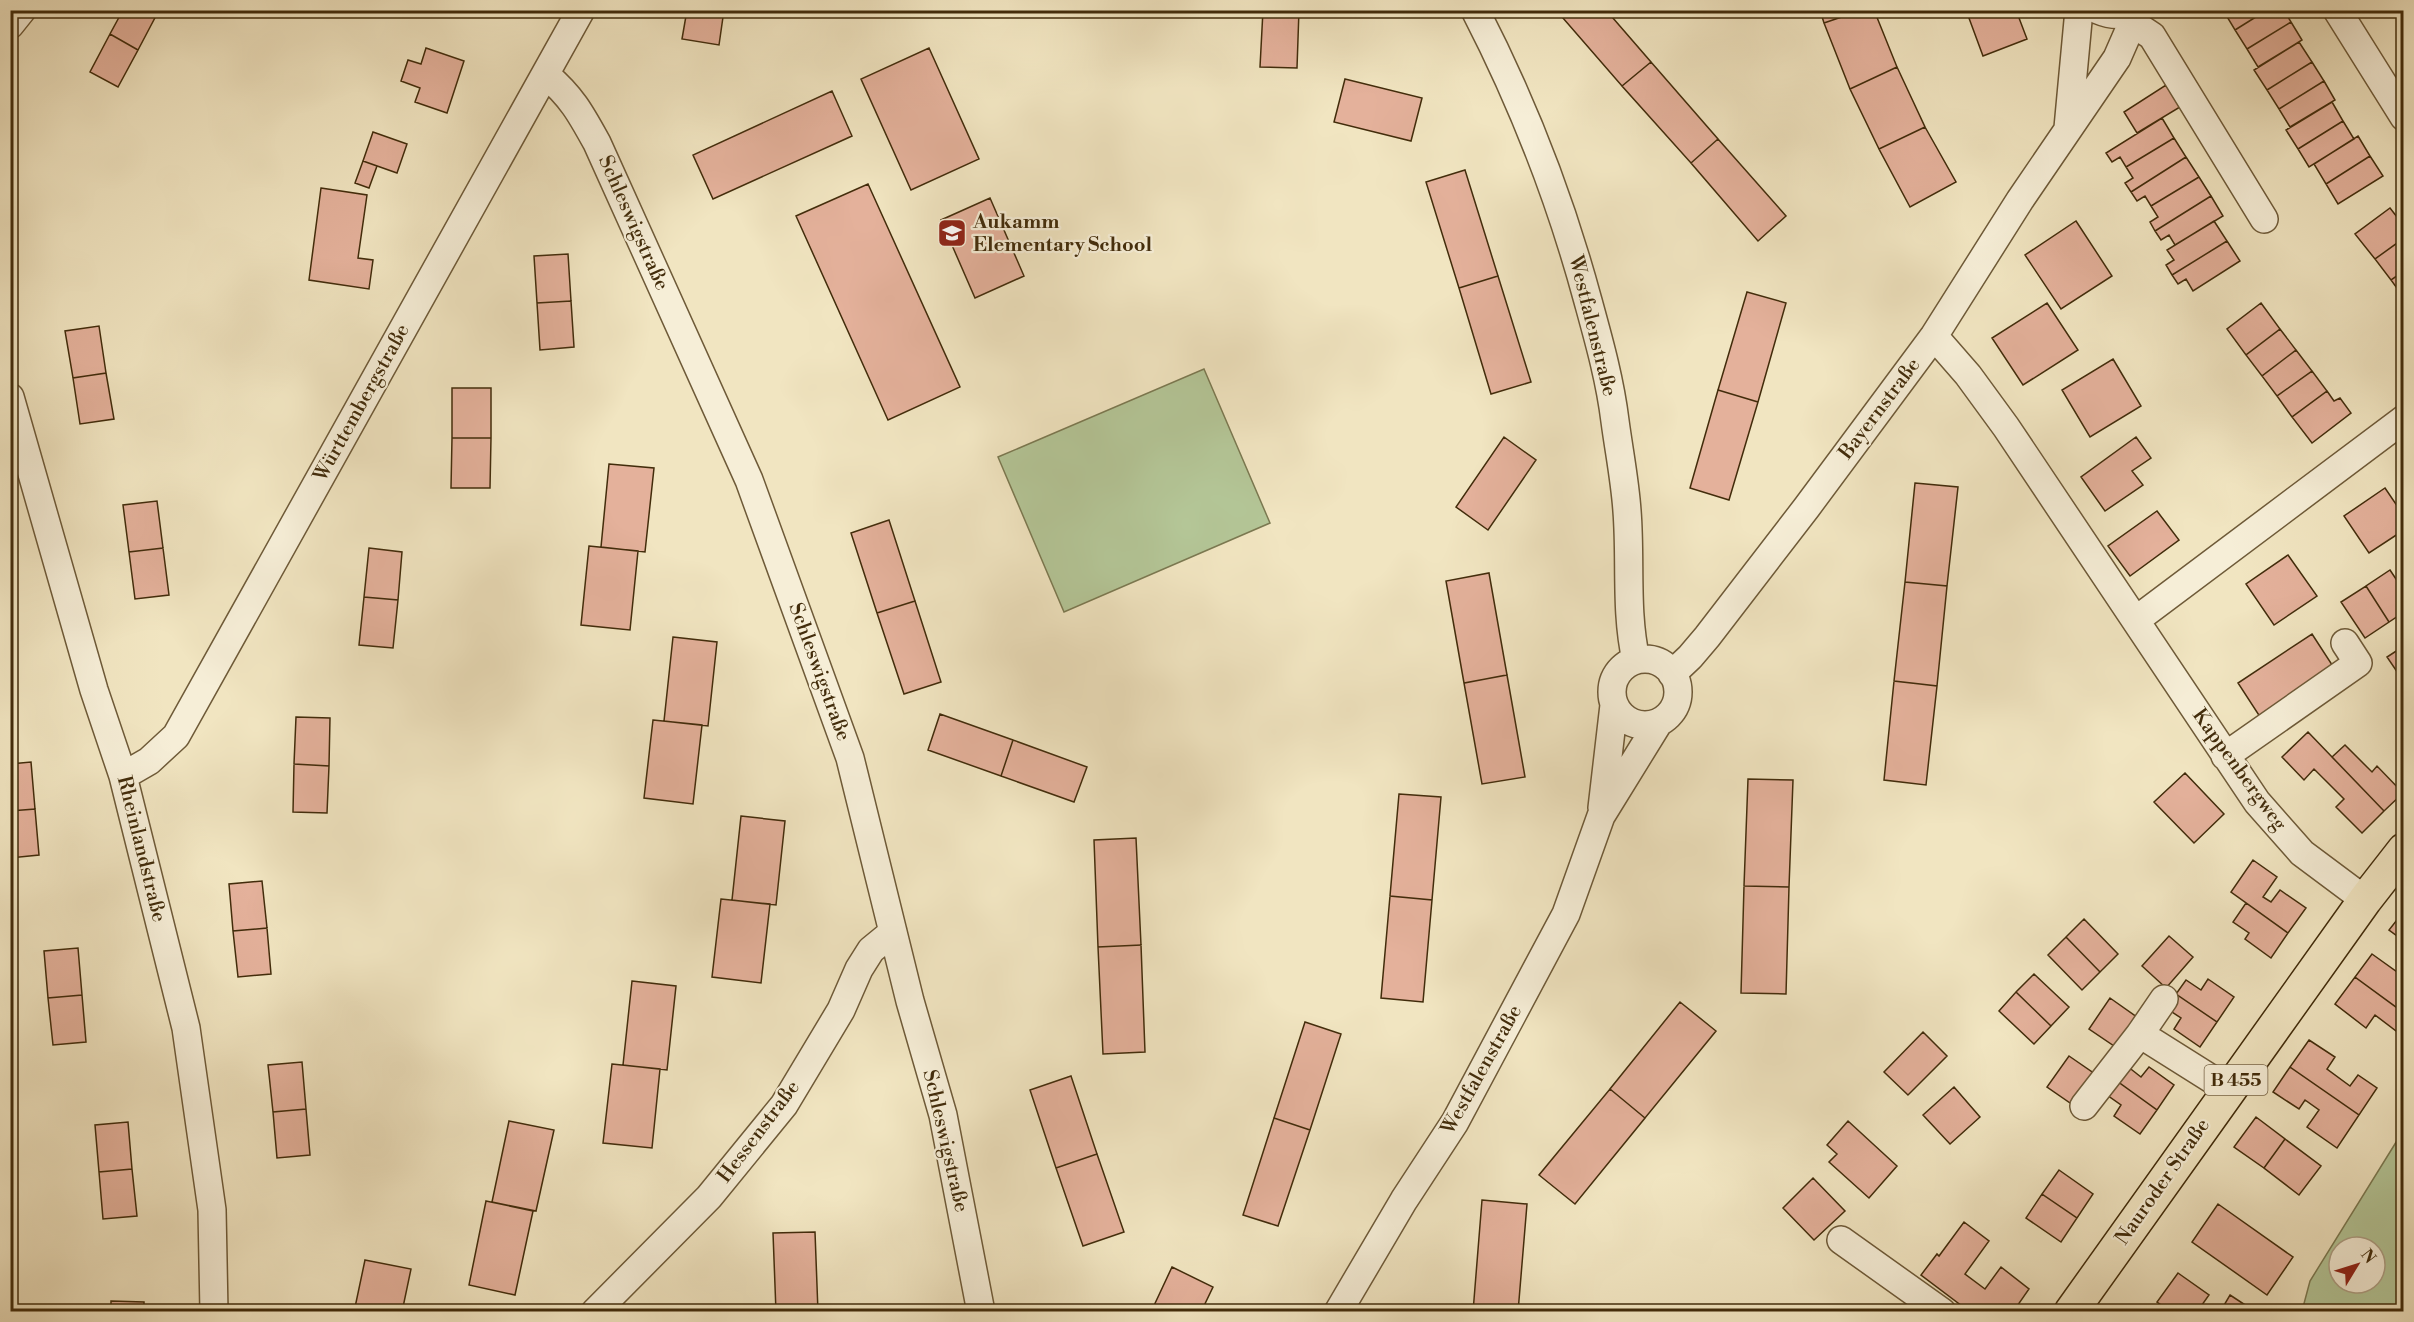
<svg xmlns="http://www.w3.org/2000/svg" width="2414" height="1322" viewBox="0 0 2414 1322" font-family="'Libre Bodoni',serif">
<rect width="100%" height="100%" fill="#f1e5c1"/>
<filter id="stains"><feTurbulence type="fractalNoise" baseFrequency=".00333" numOctaves="4"/><feColorMatrix values="0 0 0 0 .2 0 0 0 0 .09 0 0 0 0 .02 0 0 0 .5 -.17"/></filter>
<radialGradient id="worn" r=".72"><stop offset=".6" stop-color="#630" stop-opacity="0"/><stop offset="1" stop-color="#630" stop-opacity=".3"/></radialGradient>
<!-- green -->
<path fill="#b4c697" stroke="#7b7951" stroke-width="1.5" fill-rule="evenodd" d="M1204 369 1270 523 1064 612 998 457Z
M2403 1131V1311H2302L2310 1281ZM2339 1247H2375V1283H2339Z"/>
<!-- building -->
<path fill="#e4b19b" stroke="#422c0b" stroke-width="1.5" d="M123 10H155L158 12 138 50 110 34Z
M687 10H724L719 45 682 39Z
M1263 10H1299L1297 68 1260 67Z
M1556 10H1606L1651 62 1622 86Z
M1820 10H1862L1824 23Z
M1862 10H1874L1897 67 1850 89 1824 23Z
M1966 10H2016L2027 39 1983 56Z
M2223 10H2267L2235 30Z
M2267 10H2284L2291 22 2247 49 2235 30Z
M2291 22 2302 40 2258 67 2247 49Z
M110 34 138 50 118 87 90 72Z
M2299 42 2312 62 2267 90 2254 70Z
M426 48 464 61 447 113 415 102 420 88 401 81 408 60 421 64Z
M929 48 979 159 911 190 861 79Z
M1651 62 1718 139 1691 163 1622 86Z
M2312 62 2324 81 2279 109 2267 90Z
M1897 67 1925 127 1879 149 1850 89Z
M1345 79 1422 98 1411 141 1334 122Z
M2324 81 2335 100 2290 127 2279 109Z
M2166 85 2180 107 2137 133 2124 112Z
M832 91 852 136 713 199 693 155Z
M2332 102 2343 121 2298 149 2286 130Z
M2162 118 2174 138 2126 167 2120 157 2112 162 2106 153Z
M2343 121 2354 139 2309 167 2298 149Z
M1925 127 1956 182 1910 207 1879 149Z
M373 132 407 144 397 173 363 161Z
M2358 136 2370 156 2326 184 2314 164Z
M2174 138 2186 157 2131 192 2125 183 2133 178 2126 167Z
M1718 139 1786 216 1758 241 1691 163Z
M2370 156 2383 176 2338 204 2326 184Z
M2186 157 2199 177 2151 206 2145 196 2137 201 2131 192Z
M363 161 377 166 369 188 355 183Z
M1465 170 1498 276 1459 288 1426 182Z
M2199 177 2211 196 2155 231 2150 222 2158 217 2151 206Z
M868 184 960 387 888 420 796 216Z
M321 188 367 195 358 258 373 260 369 289 309 280Z
M2211 196 2223 216 2175 245 2169 235 2161 240 2155 231Z
M990 198 1024 276 975 298 941 220Z
M2390 208 2404 226V238L2375 259 2355 234Z
M2076 221 2112 276 2061 309 2025 255Z
M2214 221 2227 241 2172 275 2166 265 2174 260 2167 250Z
M2404 238V271L2391 280 2375 259Z
M2227 241 2240 261 2193 291 2186 279 2178 284 2172 275Z
M568 254 571 301 537 303 534 256Z
M2404 271V298L2391 280Z
M1498 276 1531 382 1491 394 1459 288Z
M1747 292 1786 303 1758 402 1718 390Z
M571 301 574 347 540 350 537 303Z
M2047 303 2078 350 2023 385 1992 338Z
M2261 303 2280 329 2246 355 2227 329Z
M99 326 106 373 73 378 65 331Z
M2280 329 2296 350 2262 376 2246 355Z
M2296 350 2312 371 2277 396 2262 376Z
M2113 359 2141 406 2090 437 2062 390Z
M2312 371 2327 391 2292 417 2277 396Z
M106 373 114 419 80 424 73 378Z
M452 388H491V438H452Z
M1718 390 1758 402 1729 500 1690 488Z
M2327 391 2334 401 2340 398 2351 413 2312 443 2292 417Z
M1504 437 1536 460 1488 530 1456 507Z
M2136 437 2151 458 2132 471 2143 485 2105 511 2081 477Z
M452 438H491L490 488H451Z
M609 464 654 468 645 552 601 547Z
M1915 483 1958 487 1947 586 1905 582Z
M2385 488 2404 516V530L2369 553 2344 516Z
M157 501 163 548 129 552 123 505Z
M2157 511 2179 540 2130 576 2108 546Z
M889 520 915 601 877 613 851 533Z
M589 546 638 551 630 630 581 625Z
M163 548 169 595 135 599 129 552Z
M369 548 402 552 398 600 364 597Z
M2288 555 2317 596 2274 625 2246 584Z
M2390 570 2404 591V612L2389 622 2366 586Z
M1489 573 1507 675 1464 683 1446 581Z
M1905 582 1947 586 1937 686 1894 681Z
M2366 586 2389 622 2365 638 2341 602Z
M364 597 398 600 393 648 359 645Z
M915 601 941 682 904 694 877 613Z
M2312 634 2338 674 2264 723 2238 683Z
M673 637 717 642 708 726 664 721Z
M2404 646V682L2387 657Z
M1507 675 1525 777 1482 784 1464 683Z
M1894 681 1937 686 1926 785 1884 780Z
M940 714 1013 740 1001 776 928 750Z
M296 717 330 718 329 766 294 764Z
M653 720 702 725 693 804 644 798Z
M2308 732 2384 811 2362 833 2336 807 2344 799 2314 769 2304 780 2282 757Z
M1013 740 1087 767 1074 802 1001 776Z
M2345 745 2372 772 2377 766 2403 793 2384 811 2332 757Z
M31 762 35 809 10 811V764Z
M294 764 329 766 327 813 293 812Z
M2185 773 2224 814 2194 843 2154 802Z
M1748 779 1793 780 1789 887 1744 886Z
M1399 794 1441 797 1432 900 1390 896Z
M35 809 39 855 10 858V811Z
M741 816 785 821 776 905 732 900Z
M1136 838 1141 945 1098 947 1094 840Z
M2253 860 2277 877 2263 897 2271 902 2280 890 2306 908 2288 933 2231 892Z
M262 881 267 928 233 931 229 884Z
M1744 886 1789 887 1786 994 1741 993Z
M1390 896 1432 900 1423 1002 1381 998Z
M721 899 770 904 761 983 712 977Z
M2246 903 2288 933 2271 958 2245 939 2249 933 2233 922Z
M2404 911V941L2389 930Z
M2084 919 2118 954 2100 972 2066 937Z
M267 928 271 974 238 977 233 931Z
M2169 936 2193 957 2166 988 2142 966Z
M2066 937 2100 972 2082 990 2048 955Z
M1141 945 1145 1052 1103 1054 1098 947Z
M78 948 82 995 48 998 44 951Z
M2372 954 2404 977 2398 985 2404 989V1013L2355 977Z
M2034 974 2069 1007 2051 1026 2016 992Z
M2355 977 2404 1013V1037L2375 1015 2366 1028 2335 1004Z
M2208 979 2234 997 2217 1022 2176 994 2186 980 2201 990Z
M632 981 676 986 667 1070 623 1065Z
M2016 992 2051 1026 2034 1044 1999 1011Z
M2176 994 2217 1022 2200 1047 2174 1029 2181 1018 2166 1008Z
M82 995 86 1042 53 1045 48 998Z
M2110 998 2144 1022 2123 1052 2089 1029Z
M1680 1002 1716 1031 1645 1118 1610 1089Z
M1305 1022 1341 1034 1310 1130 1274 1118Z
M1923 1032 1947 1056 1908 1095 1884 1072Z
M2309 1040 2335 1057 2327 1069 2350 1086 2358 1075 2377 1088 2359 1115 2290 1067Z
M2069 1056 2095 1074 2073 1105 2047 1087Z
M302 1062 306 1109 273 1112 268 1065Z
M612 1064 660 1069 652 1148 603 1143Z
M2127 1066 2141 1077 2149 1067 2174 1085 2157 1110 2117 1081Z
M2290 1067 2359 1115 2337 1148 2307 1127 2319 1110 2305 1100 2299 1109 2273 1092Z
M1071 1076 1097 1154 1056 1168 1030 1090Z
M2117 1081 2157 1110 2140 1134 2114 1116 2121 1105 2107 1095Z
M1954 1087 1980 1117 1950 1144 1923 1115Z
M1610 1089 1645 1118 1575 1204 1539 1175Z
M306 1109 310 1155 277 1158 273 1112Z
M2256 1117 2285 1139 2264 1168 2234 1147Z
M1274 1118 1310 1130 1278 1226 1243 1215Z
M509 1121 554 1130 536 1211 492 1202Z
M1848 1121 1897 1166 1869 1198 1829 1162 1837 1154 1827 1145Z
M128 1122 132 1169 99 1172 95 1125Z
M2285 1139 2321 1166 2299 1195 2264 1168Z
M1097 1154 1124 1232 1083 1246 1056 1168Z
M132 1169 137 1216 103 1219 99 1172Z
M2059 1170 2093 1194 2077 1218 2042 1194Z
M1813 1178 1845 1211 1814 1240 1783 1208Z
M2042 1194 2077 1218 2061 1242 2026 1218Z
M1482 1200 1527 1204 1518 1312H1473Z
M486 1201 533 1211 515 1295 469 1285Z
M2218 1204 2293 1257 2267 1295 2192 1242Z
M1964 1222 1989 1241 1965 1274 1985 1289 2001 1267 2029 1289 2013 1312H1970L1921 1275 1937 1254 1939 1256Z
M815 1232 818 1312H776L773 1233Z
M365 1260 411 1269 402 1312H354Z
M1172 1267 1213 1287 1201 1312H1151Z
M2178 1273 2209 1295 2197 1312H2171L2157 1302Z
M2230 1295 2253 1310 2252 1312H2220Z
M111 1301 144 1302V1312H111Z"/>
<g fill="none" stroke-linecap="round" stroke-linejoin="round">
<!-- minor casing -->
<g stroke="#6e5a38" stroke-width="30">
<path id="minor" d="M1475 10C1523 103 1561 201 1588 301 1599 341 1610 380 1615 421 1619 451 1625 481 1627 511 1631 561 1625 611 1636 660
M2098 10C2112 16 2123 16 2137 10
M2337 10 2404 117
M2134 24 2152 36 2264 219
M10 25 22 10
M546 75C572 97 581 114 597 143L749 480 850 758 910 1001 943 1115 981 1312
M2068 128 2079 10
M1934 336 1968 375 2006 427 2257 802 2302 853 2365 900
M10 397 94 690 123 776 186 1028 212 1210 214 1312
M2136 620 2404 419
M1612 692a33 33 0 1 1 66 0a33 33 0 1 1-66 0Z
M1672 674 1690 657 1707 637 1807 507 1934 336 2020 200 2117 58 2138 10
M2225 756 2358 663 2345 643
M123 776 149 761 176 736 581 10
M1602 808 1614 705
M2140 1034 2164 999
M2084 1106 2140 1034 2229 1090
M1841 1240 1942 1312
M595 1312 709 1197 784 1105 841 1010 859 969 871 950 893 932
M1338 1312 1404 1200 1455 1122 1566 914 1601 816 1659 722"/>
</g>
<!-- major casing -->
<g stroke="#422c0b" stroke-width="36">
<path id="major" d="M2071 1312 2365 900 2404 850"/>
</g>
<!-- minor -->
<use href="#minor" stroke="#f6eed7" stroke-width="27"/>
<!-- major -->
<use href="#major" stroke="#f1e5c1" stroke-width="33"/>
</g>
<!-- icons -->
<defs>
<g id="school-square" transform="scale(1.5)"><rect x="-9" y="-9" width="18" height="18" rx="4" fill="#8f2418" stroke="#f6eed7"/><path d="M0-5L7-2L0 1L-7-2ZM-4 1L0 2.5L4 1V4Q0 6-4 4Z" fill="#fff"/></g>
</defs>
<g fill-rule="evenodd">
<use href="#school-square" x="952" y="233"/>
</g>
<g text-anchor="middle" dominant-baseline="central" stroke-width="4.5" stroke-linejoin="round" paint-order="stroke">
<!-- shield labels -->
<rect fill="#f6eed7" stroke="#786648" stroke-width="1.5" x="2204.5" y="1065" width="63" height="30" rx="4.5"/>
<g font-size="18" font-weight="bold" fill="#422c0b">
<text x="2236" y="1080">B 455</text>
</g>
<!-- poi labels -->
<g font-size="20" font-weight="bold" fill="#422c0b" stroke="#f6eed7" text-anchor="start">
<text x="973" y="222">Aukamm<tspan x="973" dy="23">Elementary School</tspan></text>
</g>
<!-- street labels -->
<g font-size="20" fill="#422c0b" stroke="#f6eed7">
<text transform="translate(633 223) rotate(66)">Schleswigstraße</text>
<text transform="translate(1592 326) rotate(76)">Westfalenstraße</text>
<text transform="translate(362 403) rotate(-61)">Württembergstraße</text>
<text transform="translate(1880 409) rotate(-53)">Bayernstraße</text>
<text transform="translate(819 672) rotate(70)">Schleswigstraße</text>
<text transform="translate(2239 770) rotate(54)">Kappenbergweg</text>
<text transform="translate(141 849) rotate(76)">Rheinlandstraße</text>
<text transform="translate(1482 1070) rotate(-61)">Westfalenstraße</text>
<text transform="translate(759 1132) rotate(-53)">Hessenstraße</text>
<text transform="translate(945 1141) rotate(77)">Schleswigstraße</text>
<text transform="translate(2163 1182) rotate(-55)">Nauroder Straße</text>
</g>
</g>
<!-- margin -->
<rect width="2414" height="1322" fill="none" stroke="#f1e5c1" stroke-width="36"/>
<rect x="12" y="12" width="2390" height="1298" fill="none" stroke="#422c0b" stroke-width="3"/>
<rect x="18" y="18" width="2378" height="1286" fill="none" stroke="#422c0b" stroke-width="1.5"/>
<!-- north arrow -->
<g transform="translate(2357 1265) rotate(52)"><circle r="28" fill="#f6eed7" stroke="#aea085" stroke-width="1.5"/>
<path d="M0-4.5L10 22L0 15L-10 22Z" fill="#8f2418"/>
<text y="-9" font-size="16" font-weight="bold" text-anchor="middle" fill="#422c0b">N</text>
</g>
<rect width="100%" height="100%" filter="url(#stains)"/>
<rect width="100%" height="100%" fill="url(#worn)"/>
</svg>
